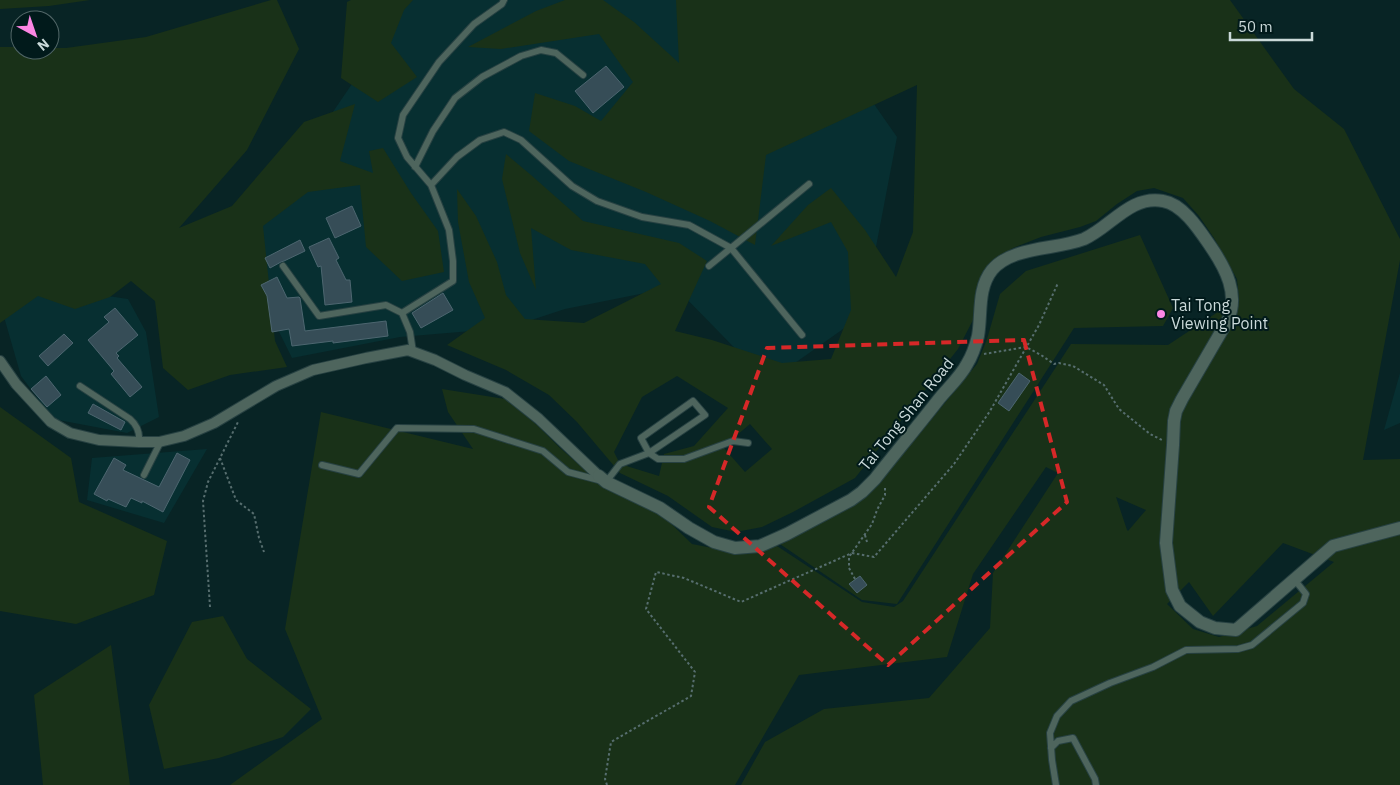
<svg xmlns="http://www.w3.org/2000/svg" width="1400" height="785" viewBox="0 0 1400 785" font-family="'IBM Plex Sans',sans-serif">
<rect width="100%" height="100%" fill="#082425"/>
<!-- built -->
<path fill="#072f31" d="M409 0H758L853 74 897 137 863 315 768 382 675 287 565 309 507 328 400 337 292 358 243 259 269 206Z
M34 285 128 299 146 332 159 417 127 433 53 419 21 376 2 310Z
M1400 373V423L1384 430Z
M207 449 164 523 87 500 92 458Z"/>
<!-- green -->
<path fill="#193118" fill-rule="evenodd" d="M0 0H90L49 6 0 9Z
M271 0H277L299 49 247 150 179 228 232 206 304 122 355 104 340 161 373 173 369 151 383 148 411 193 438 231 444 272 402 281 366 247 360 185 308 192 263 226 275 341 287 367 230 375 188 390 163 368 155 301 131 281 110 297 75 309 38 296 0 323V47H20V50H50V48H66L146 37Z
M351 0H413L404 10 391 43 417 77 378 102 341 78 347 2Z
M565 0H603L634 22 679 63 676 0H1230L1294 89 1344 129 1400 239V260L1363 460 1400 459V785H741L765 742 824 709 929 698 990 628 993 573 1058 473 1046 467 973 574 947 657 799 675 735 785H230L322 719 285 629 321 412 473 449 448 412 442 389 505 399 537 425 560 448 604 486 660 513 692 544 733 552 758 553 777 546 862 602 894 607 903 601 1071 344 1168 345 1239 298 1237 279 1214 238 1199 216 1183 198 1154 188 1137 191 1117 204 1096 221 1080 227 1041 237 1013 248 988 266 976 289 973 320 958 349 855 478 793 512 762 527 736 532 712 527 668 496 620 473 577 422 549 395 506 370 447 345 485 318 469 282 458 222 457 189 476 216 497 262 506 295 525 319 584 323 661 284 645 264 571 250 531 228 536 290 520 253 502 179 506 154 531 175 583 221 679 243 707 261 675 331 712 340 782 363 831 359 851 310 848 252 831 222 771 246 808 205 831 188 865 230 896 277 913 232 917 85 766 155 755 245 710 221 646 192 569 161 529 131 535 93 575 106 601 121 633 82 599 34 501 49 468 47 536 11ZM677 376 728 408 694 446 664 454 659 476 620 464 614 452 642 397ZM750 424 772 449 745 472 723 447ZM1116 497 1146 510 1128 531 1127 530ZM1283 543 1334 562 1257 626 1219 637 1193 629 1167 604 1189 582 1213 616Z
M1140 235 1173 308 1163 326 1074 328 897 604 862 600 777 542 888 472 977 364 987 339 1000 294 1026 271Z
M0 407 71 458 79 502 167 541 154 595 76 624 0 611Z
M223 616 247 659 311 709 283 737 219 758 164 769 149 705 192 622Z
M111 645 130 785H43L34 695Z"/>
<!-- building -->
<path fill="#364d57" stroke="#4d6670" d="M606 66 624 87 593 113 575 91Z
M352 206 361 226 335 238 326 218Z
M329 238 339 258 336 260 346 280H350L352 302 325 305 321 266 318 267 309 247Z
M300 240 305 251 284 261 281 262 270 268 265 258Z
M277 277 287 298 299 297 300 298 305 331 386 321 388 336 333 343V341L292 346 289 329 272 332 267 296 261 285Z
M443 293 453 310 421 328 412 313Z
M115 308 138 335 116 353 119 356 117 358 142 387 130 397 111 374 114 371 88 340 109 322 104 317Z
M64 334 73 343 48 366 39 356Z
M1019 373 1030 381 1009 411 998 403Z
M46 376 61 395 47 407 31 389Z
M93 404 125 422 121 430 88 413Z
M177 453 190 460 163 512 142 501V503L131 498 126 507 108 499 107 501 94 494 114 458 126 465 123 470 159 487Z
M860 576 867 585 857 593 849 584Z"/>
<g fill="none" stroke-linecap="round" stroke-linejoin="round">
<!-- service casing -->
<g stroke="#274142" stroke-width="8">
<path id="service" d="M415 167 433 131 455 98 482 77 521 56 541 50 556 53 583 75
M431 185 457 157 480 140 504 132 521 140 572 186 597 201 642 217 689 225 731 248 802 335
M283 266 319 316 386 305 402 313
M709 266 809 184
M413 352 410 332 402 313 453 281V261L449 230 431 185 407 157 398 138 403 115 439 62 474 24 502 4 504 0
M80 386 130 419C138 426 140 433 139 442
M322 465 359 474 397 428 474 429 543 451 568 472 606 482 620 464 649 453 705 415 693 401 641 438 649 453 658 459H684L733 441 748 443
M144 475 161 441
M1051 748 1058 741 1073 738 1095 779 1096 785
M1056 785 1052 760 1050 733 1057 716 1071 701 1110 683 1153 667 1186 650 1238 649 1252 645 1303 603 1306 594 1294 579"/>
</g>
<!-- pedestrian casing -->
<g stroke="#274142" stroke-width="12">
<path id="pedestrian" d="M0 361 16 384 51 422 70 433 99 440 139 442H159L184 436 214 423 276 386 313 370 366 358 408 350 435 360 465 375 505 392 539 419 599 476"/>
</g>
<!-- minor casing -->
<g stroke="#274142" stroke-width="14">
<path id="minor" d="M599 476 606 482 660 508 689 528 714 542 735 548 760 546 787 534 851 500 862 492 875 479C896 452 918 426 939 399 948 388 961 376 967 364 972 356 976 344 978 336 982 314 977 289 992 270 1012 246 1056 250 1084 239 1111 227 1130 195 1163 201 1183 204 1200 231 1211 247 1226 269 1239 294 1228 320L1182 399 1176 411 1174 421 1173 445 1166 543 1172 590 1180 606 1200 622 1215 628 1236 630 1333 546 1400 528"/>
</g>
<!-- path -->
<path stroke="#576e6f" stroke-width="2" stroke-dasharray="2.5 2.5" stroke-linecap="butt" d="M984 354 1026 347 1041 355 1054 364 1059 363 1073 366 1104 385 1119 409 1150 434 1162 440
M220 458 236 500 254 514 259 538 264 552
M865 535 867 542
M852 553 874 557 954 464 990 411 1039 325 1058 283
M855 579 849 568V557L872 524 877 510 885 495V486
M210 607 203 501 208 482 238 422
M607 785 605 779 611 742 691 696 695 672 646 609 656 572 684 578 741 602 852 553"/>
<!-- service -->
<use href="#service" stroke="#4e655d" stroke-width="6"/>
<!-- pedestrian -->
<use href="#pedestrian" stroke="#4e655d" stroke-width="10"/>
<!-- minor -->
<use href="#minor" stroke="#4e655d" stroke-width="12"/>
</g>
<!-- marked area -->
<path fill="none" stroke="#d62828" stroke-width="4" stroke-dasharray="10 6" stroke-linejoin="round" d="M1024 340 1067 502 888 665 709 507 767 348Z"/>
<!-- markers -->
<circle fill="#fc86e3" stroke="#011a1b" stroke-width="2" cx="1161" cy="314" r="5"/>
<g text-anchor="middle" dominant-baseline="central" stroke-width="4" stroke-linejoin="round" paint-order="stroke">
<!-- poi labels -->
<g font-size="16" fill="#cad9d9" stroke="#011a1b" text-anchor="start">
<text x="1171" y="305">Tai Tong<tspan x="1171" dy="18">Viewing Point</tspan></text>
</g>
<!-- street labels -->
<g font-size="16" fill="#cad9d9" stroke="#011a1b">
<text transform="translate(906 414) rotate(-51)">Tai Tong Shan Road</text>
</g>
</g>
<!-- north arrow -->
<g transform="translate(35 35) rotate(140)"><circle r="24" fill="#011a1b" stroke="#516667"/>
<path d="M0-4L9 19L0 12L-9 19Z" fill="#fc86e3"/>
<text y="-8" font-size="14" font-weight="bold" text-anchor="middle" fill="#cad9d9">N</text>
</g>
<!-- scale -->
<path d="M1230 32v8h82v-8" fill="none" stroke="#cad9d9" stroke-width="2.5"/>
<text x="1238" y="32" font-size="15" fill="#cad9d9" stroke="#011a1b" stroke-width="4" paint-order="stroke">50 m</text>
</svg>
